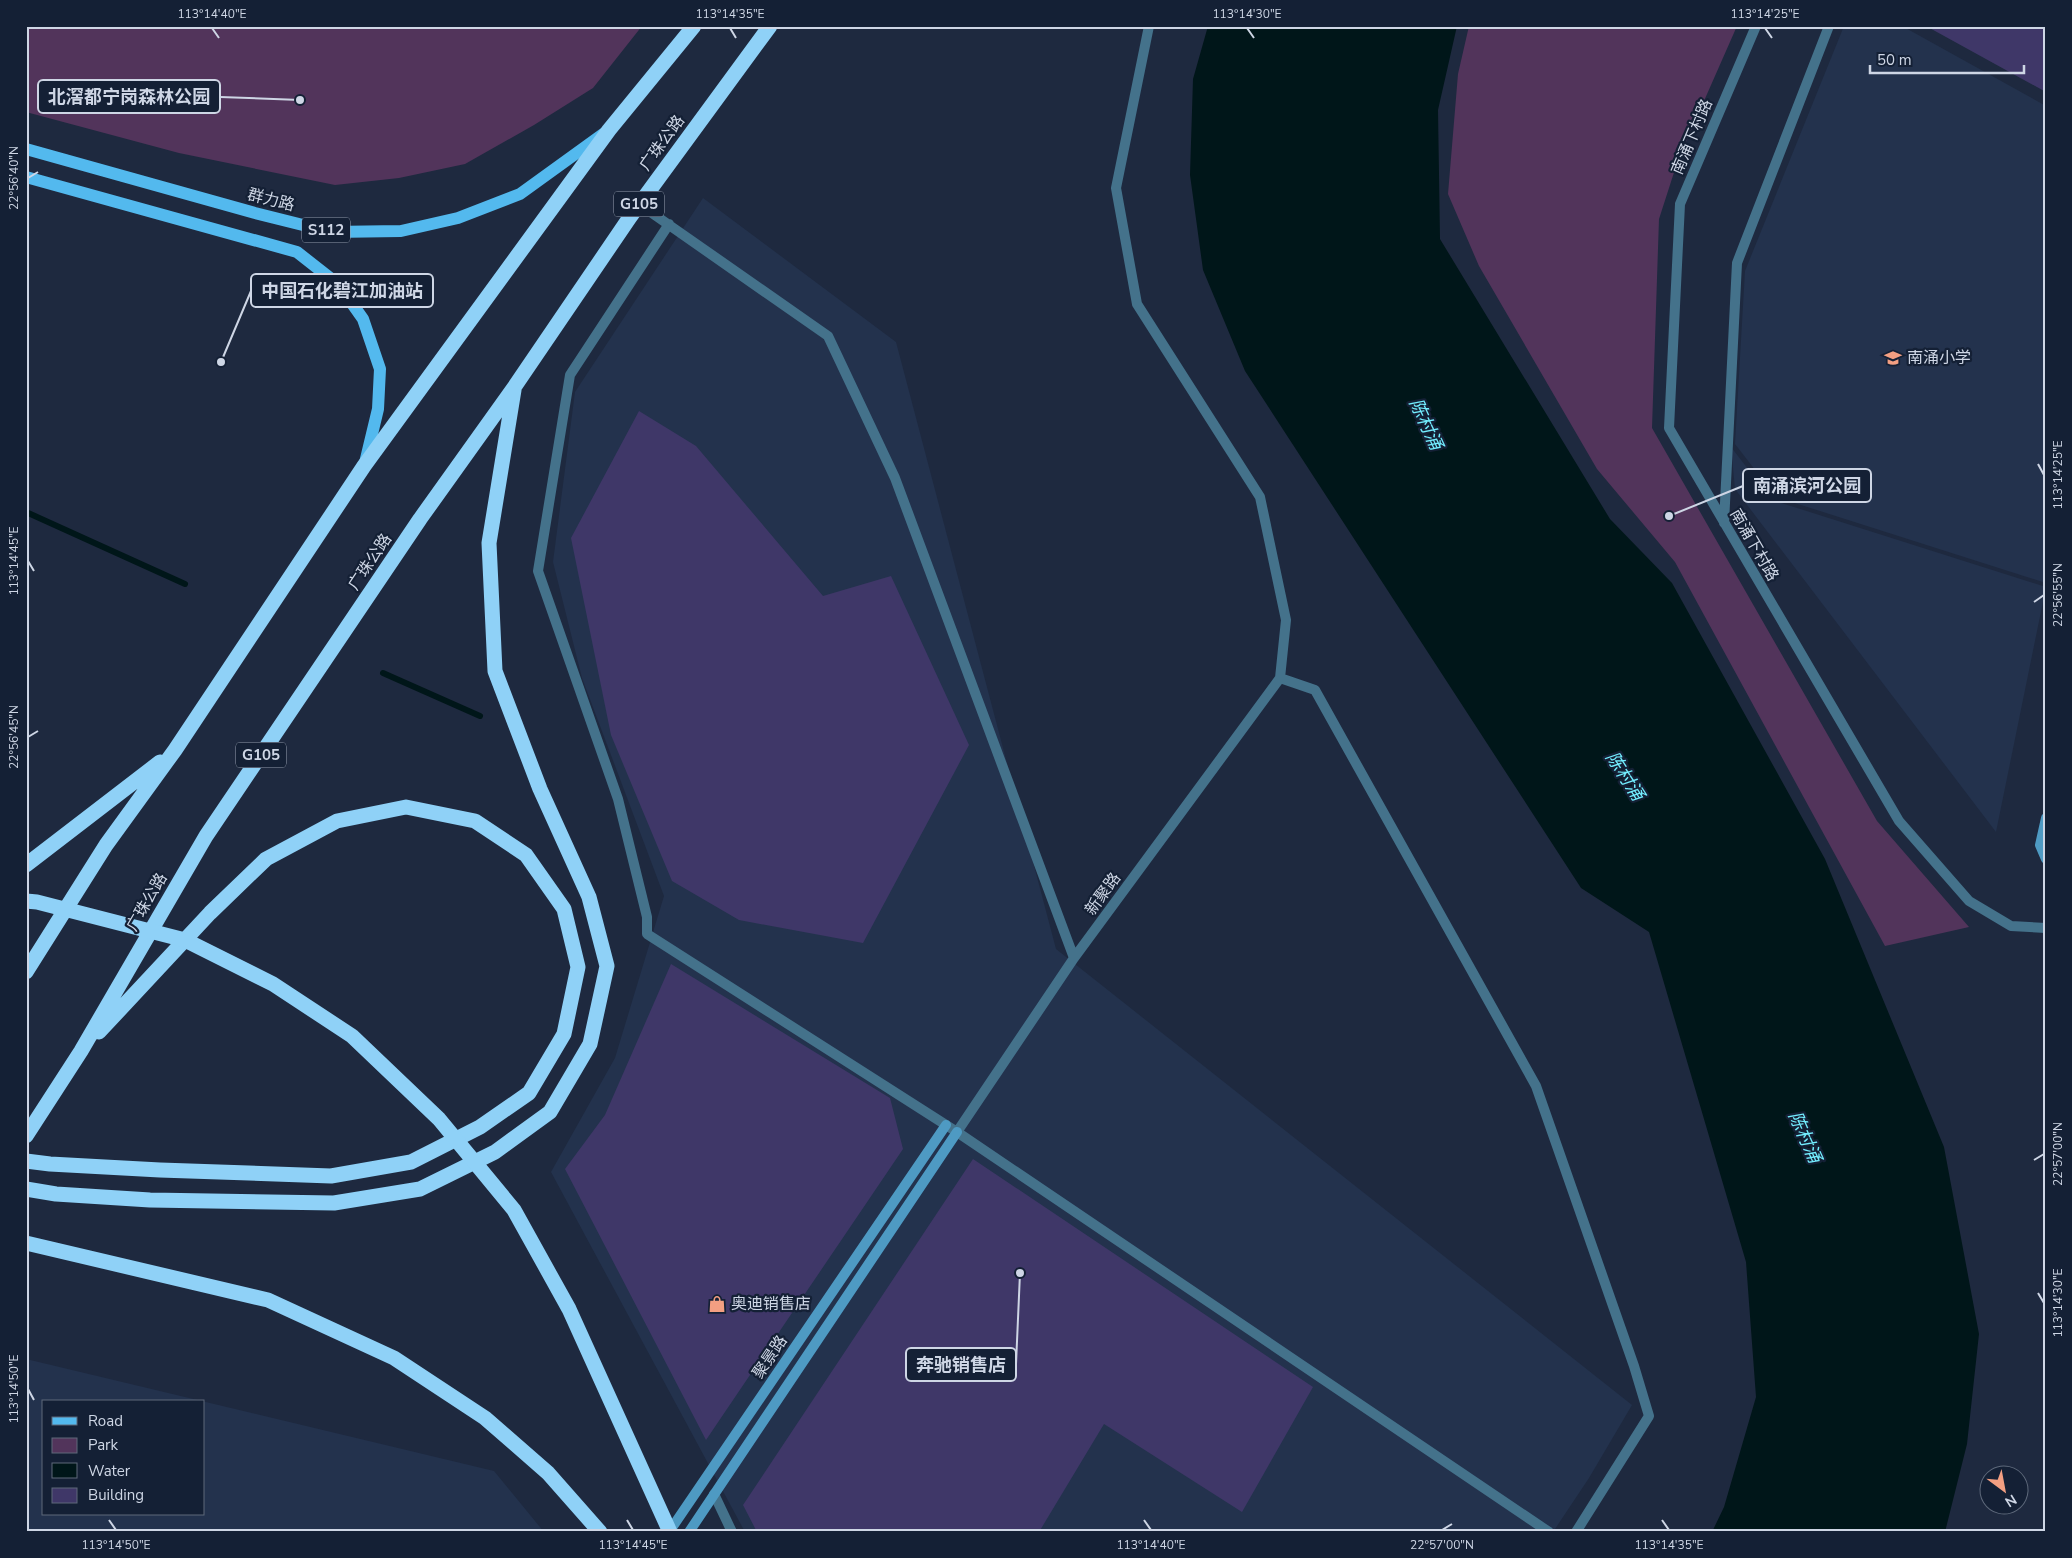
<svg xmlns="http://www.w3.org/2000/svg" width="2072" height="1558" viewBox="0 0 2072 1558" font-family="'Nunito Sans','Noto Sans SC',sans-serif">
<rect width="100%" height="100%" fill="#1e293f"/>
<!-- built -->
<path fill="#23324d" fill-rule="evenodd" d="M1844 26H1902L2046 106V583L1776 497 1735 444 1745 271Z
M703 198 896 342 1056 949 1632 1405 1589 1478 1553 1532H745L551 1172 615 1058 664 896 582 678 553 562 575 392Z
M1731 447 1772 500 2046 587 1996 832 1735 489Z
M26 1359 494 1471 544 1532H26ZM44 1402H204V1514H44Z"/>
<!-- green -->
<path fill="#52345b" d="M26 26H642L593 88 534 125 465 164 399 178 335 185 179 153 26 112Z
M1469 26H1737L1678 160 1659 219 1652 428 1877 821 1969 927 1885 946 1675 562 1597 469 1479 266 1448 194 1458 74Z"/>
<!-- water -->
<path fill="#001619" d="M1208 26H1457L1438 110 1440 239 1610 519 1672 583 1825 859 1944 1147 1979 1334 1967 1444 1945 1532H1712L1724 1507 1756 1397 1746 1262 1649 932 1581 888 1245 371 1203 270 1190 175 1193 79Z"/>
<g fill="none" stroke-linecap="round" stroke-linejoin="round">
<!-- stream -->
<path stroke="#001619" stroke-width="6" d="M26 512 185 584
M383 673 480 716"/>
</g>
<!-- building -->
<path fill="#3f3768" d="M1926 26H2046V92Z
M639 411 696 446 823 596 891 576 969 745 863 943 739 920 672 881 611 735 571 538Z
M671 964 890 1098 903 1149 706 1440 565 1169 605 1115Z
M973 1159 1313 1387 1242 1512 1104 1424 1039 1532H757L743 1505Z"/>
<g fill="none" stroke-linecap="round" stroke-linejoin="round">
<!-- street -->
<path stroke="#44728b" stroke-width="10" d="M1149 26 1116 188 1137 304 1260 497 1286 620 1280 678 1315 690 1536 1086 1634 1366 1649 1416 1576 1532
M1756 26 1680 204 1669 428 1899 821 1969 901 2011 926 2046 928
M639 204 828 336 895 478 1074 958
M669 224 570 375 538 571 618 799 647 917V934L957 1132 1549 1532
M1724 523 1737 263 1829 26
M957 1132 1074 958 1280 678
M714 1494 732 1532"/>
<!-- secondary -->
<path stroke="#4e9ac3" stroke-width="10" d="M2046 818 2040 845 2046 859
M669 1532 946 1125
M689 1532 957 1132"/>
<!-- primary -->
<path stroke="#53b9ee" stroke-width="12" d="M26 149 255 213 331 232 401 231 458 218 520 194 603 134
M26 177 297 252 339 285 363 319 380 369 378 409 365 463"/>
<!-- highway -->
<path stroke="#8fd1f7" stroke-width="15" d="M26 865 160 762
M26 972 106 845 175 750 364 466 609 130 694 26
M26 1136 81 1051 206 836 420 519 515 386 630 217 770 26
M26 1161 50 1164 160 1170 331 1176 411 1162 480 1127 529 1093 564 1034 578 967 564 909 526 855 475 821 406 807 337 821 266 859 210 913 99 1032
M26 1189 56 1194 150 1200 334 1203 420 1189 495 1152 550 1112 590 1044 607 966 589 897 540 789 495 671 489 543 514 390
M26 1243 268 1300 394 1358 485 1418 548 1473 600 1532"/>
<!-- highway-bridge -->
<path stroke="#8fd1f7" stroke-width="15" d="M26 901 37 902 185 940 273 984 352 1036 439 1119 514 1210 569 1309 670 1532"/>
</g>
<!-- ticks -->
<path fill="none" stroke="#ced6e5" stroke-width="2" d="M212 28 219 38M730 28 736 38M1247 28 1254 38M1765 28 1772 38M28 178 38 172M2038 464 2044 475M28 561 34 571M2034 602 2044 595M28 737 38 731M2034 1160 2044 1154M2038 1293 2044 1303M28 1389 34 1400M109 1520 116 1530M627 1520 633 1530M1144 1520 1151 1530M1662 1520 1669 1530M1442 1530 1452 1524"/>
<!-- icons -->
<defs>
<g id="school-bare" transform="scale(1.35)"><path d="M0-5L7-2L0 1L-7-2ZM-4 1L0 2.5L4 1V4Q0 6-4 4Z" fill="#f39f82" stroke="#142035" stroke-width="2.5" paint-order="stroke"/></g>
<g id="shop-bare" transform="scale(1.35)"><path d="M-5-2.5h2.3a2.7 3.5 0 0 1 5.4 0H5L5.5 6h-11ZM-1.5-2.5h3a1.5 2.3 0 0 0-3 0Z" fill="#f39f82" stroke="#142035" stroke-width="2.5" paint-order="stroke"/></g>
</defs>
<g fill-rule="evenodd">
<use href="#school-bare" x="1893" y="358"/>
<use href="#shop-bare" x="717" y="1304"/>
</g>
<g text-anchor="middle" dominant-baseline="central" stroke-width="4.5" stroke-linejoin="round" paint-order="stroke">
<!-- shield labels -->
<g fill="#142035" stroke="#969fb0" stroke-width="1">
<rect x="614" y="191.5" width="50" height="25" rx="4"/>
<rect x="302" y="217.5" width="48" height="25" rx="4"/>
<rect x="236" y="742.5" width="50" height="25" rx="4"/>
</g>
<g font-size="15" font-weight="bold" fill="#ced6e5">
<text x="639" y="204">G105</text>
<text x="326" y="230">S112</text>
<text x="261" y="755">G105</text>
</g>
<!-- street labels -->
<g font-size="16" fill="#ced6e5" stroke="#142035">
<text transform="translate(1692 137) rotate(-67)">南涌下村路</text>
<text transform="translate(662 143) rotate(-54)">广珠公路</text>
<text transform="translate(271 200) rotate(14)">群力路</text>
<text transform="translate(1754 545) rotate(60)">南涌下村路</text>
<text transform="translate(370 562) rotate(-56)">广珠公路</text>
<text transform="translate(1103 894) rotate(-54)">新聚路</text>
<text transform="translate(147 902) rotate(-60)">广珠公路</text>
<text transform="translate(770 1357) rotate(-56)">聚景路</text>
</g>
<!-- poi labels -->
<g font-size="16" fill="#ced6e5" stroke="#142035" text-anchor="start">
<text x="1907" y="358">南涌小学</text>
<text x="731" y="1304">奥迪销售店</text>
</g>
<!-- water labels -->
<g font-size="18" font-style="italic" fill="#73eeff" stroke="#142035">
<text transform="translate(1426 424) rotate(65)">陈村涌</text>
<text transform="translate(1625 776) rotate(57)">陈村涌</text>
<text transform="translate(1805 1137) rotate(66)">陈村涌</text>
</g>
</g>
<!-- callouts -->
<path fill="none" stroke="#ced6e5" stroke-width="2" d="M300 100L220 97M221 362L251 291M1669 516L1743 486M1020 1273L1016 1364"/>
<g fill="#ced6e5" stroke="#142035" stroke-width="2">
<circle cx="300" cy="100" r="5"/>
<circle cx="221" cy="362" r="5"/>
<circle cx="1669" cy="516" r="5"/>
<circle cx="1020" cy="1273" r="5"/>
</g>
<g fill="#142035" stroke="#ced6e5" stroke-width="2">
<rect x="38" y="80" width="182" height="33" rx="5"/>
<rect x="251" y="274" width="182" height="33" rx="5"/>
<rect x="1743" y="469" width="128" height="33" rx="5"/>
<rect x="906" y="1348" width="110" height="33" rx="5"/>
</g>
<g font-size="18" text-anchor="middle" font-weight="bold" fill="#ced6e5">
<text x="129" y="103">北滘都宁岗森林公园</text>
<text x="342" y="297">中国石化碧江加油站</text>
<text x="1807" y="492">南涌滨河公园</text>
<text x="961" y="1371">奔驰销售店</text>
</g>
<!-- border -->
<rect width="2072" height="1558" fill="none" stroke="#142035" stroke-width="55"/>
<!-- legend -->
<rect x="42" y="1400" width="162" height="115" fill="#142035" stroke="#5e697b"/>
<rect x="52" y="1417" width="25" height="8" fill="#53b9ee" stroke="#5e697b"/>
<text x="88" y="1426" font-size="15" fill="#ced6e5">Road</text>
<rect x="52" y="1438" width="25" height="15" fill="#52345b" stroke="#5e697b"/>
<text x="88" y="1450" font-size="15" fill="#ced6e5">Park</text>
<rect x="52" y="1463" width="25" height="15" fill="#001619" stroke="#5e697b"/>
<text x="88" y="1476" font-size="15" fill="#ced6e5">Water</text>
<rect x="52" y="1488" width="25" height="15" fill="#3f3768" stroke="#5e697b"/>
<text x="88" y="1500" font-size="15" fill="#ced6e5">Building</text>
<!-- north arrow -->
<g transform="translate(2004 1490) rotate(148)"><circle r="24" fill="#142035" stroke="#5e697b"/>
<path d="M0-4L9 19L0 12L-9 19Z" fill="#f39f82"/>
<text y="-8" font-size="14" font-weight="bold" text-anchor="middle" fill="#ced6e5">N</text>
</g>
<!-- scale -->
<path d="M1870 65v8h154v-8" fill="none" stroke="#ced6e5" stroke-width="2.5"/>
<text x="1877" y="65" font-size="15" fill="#ced6e5" stroke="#142035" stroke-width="4" paint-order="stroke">50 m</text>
<rect x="28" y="28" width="2016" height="1502" fill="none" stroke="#ced6e5" stroke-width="2"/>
<g font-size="12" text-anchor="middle" fill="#ced6e5">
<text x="212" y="18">113°14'40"E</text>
<text x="730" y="18">113°14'35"E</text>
<text x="1247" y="18">113°14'30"E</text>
<text x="1765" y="18">113°14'25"E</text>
<text transform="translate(14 178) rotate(-90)" y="4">22°56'40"N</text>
<text transform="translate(2058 475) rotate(-90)" y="4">113°14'25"E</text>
<text transform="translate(14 561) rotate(-90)" y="4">113°14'45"E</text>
<text transform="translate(2058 595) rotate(-90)" y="4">22°56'55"N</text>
<text transform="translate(14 737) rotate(-90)" y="4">22°56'45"N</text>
<text transform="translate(2058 1154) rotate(-90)" y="4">22°57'00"N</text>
<text transform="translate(2058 1303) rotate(-90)" y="4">113°14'30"E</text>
<text transform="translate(14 1389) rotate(-90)" y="4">113°14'50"E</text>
<text x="116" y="1549">113°14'50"E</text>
<text x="633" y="1549">113°14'45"E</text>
<text x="1151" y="1549">113°14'40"E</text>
<text x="1442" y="1549">22°57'00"N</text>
<text x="1669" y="1549">113°14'35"E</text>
</g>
</svg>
